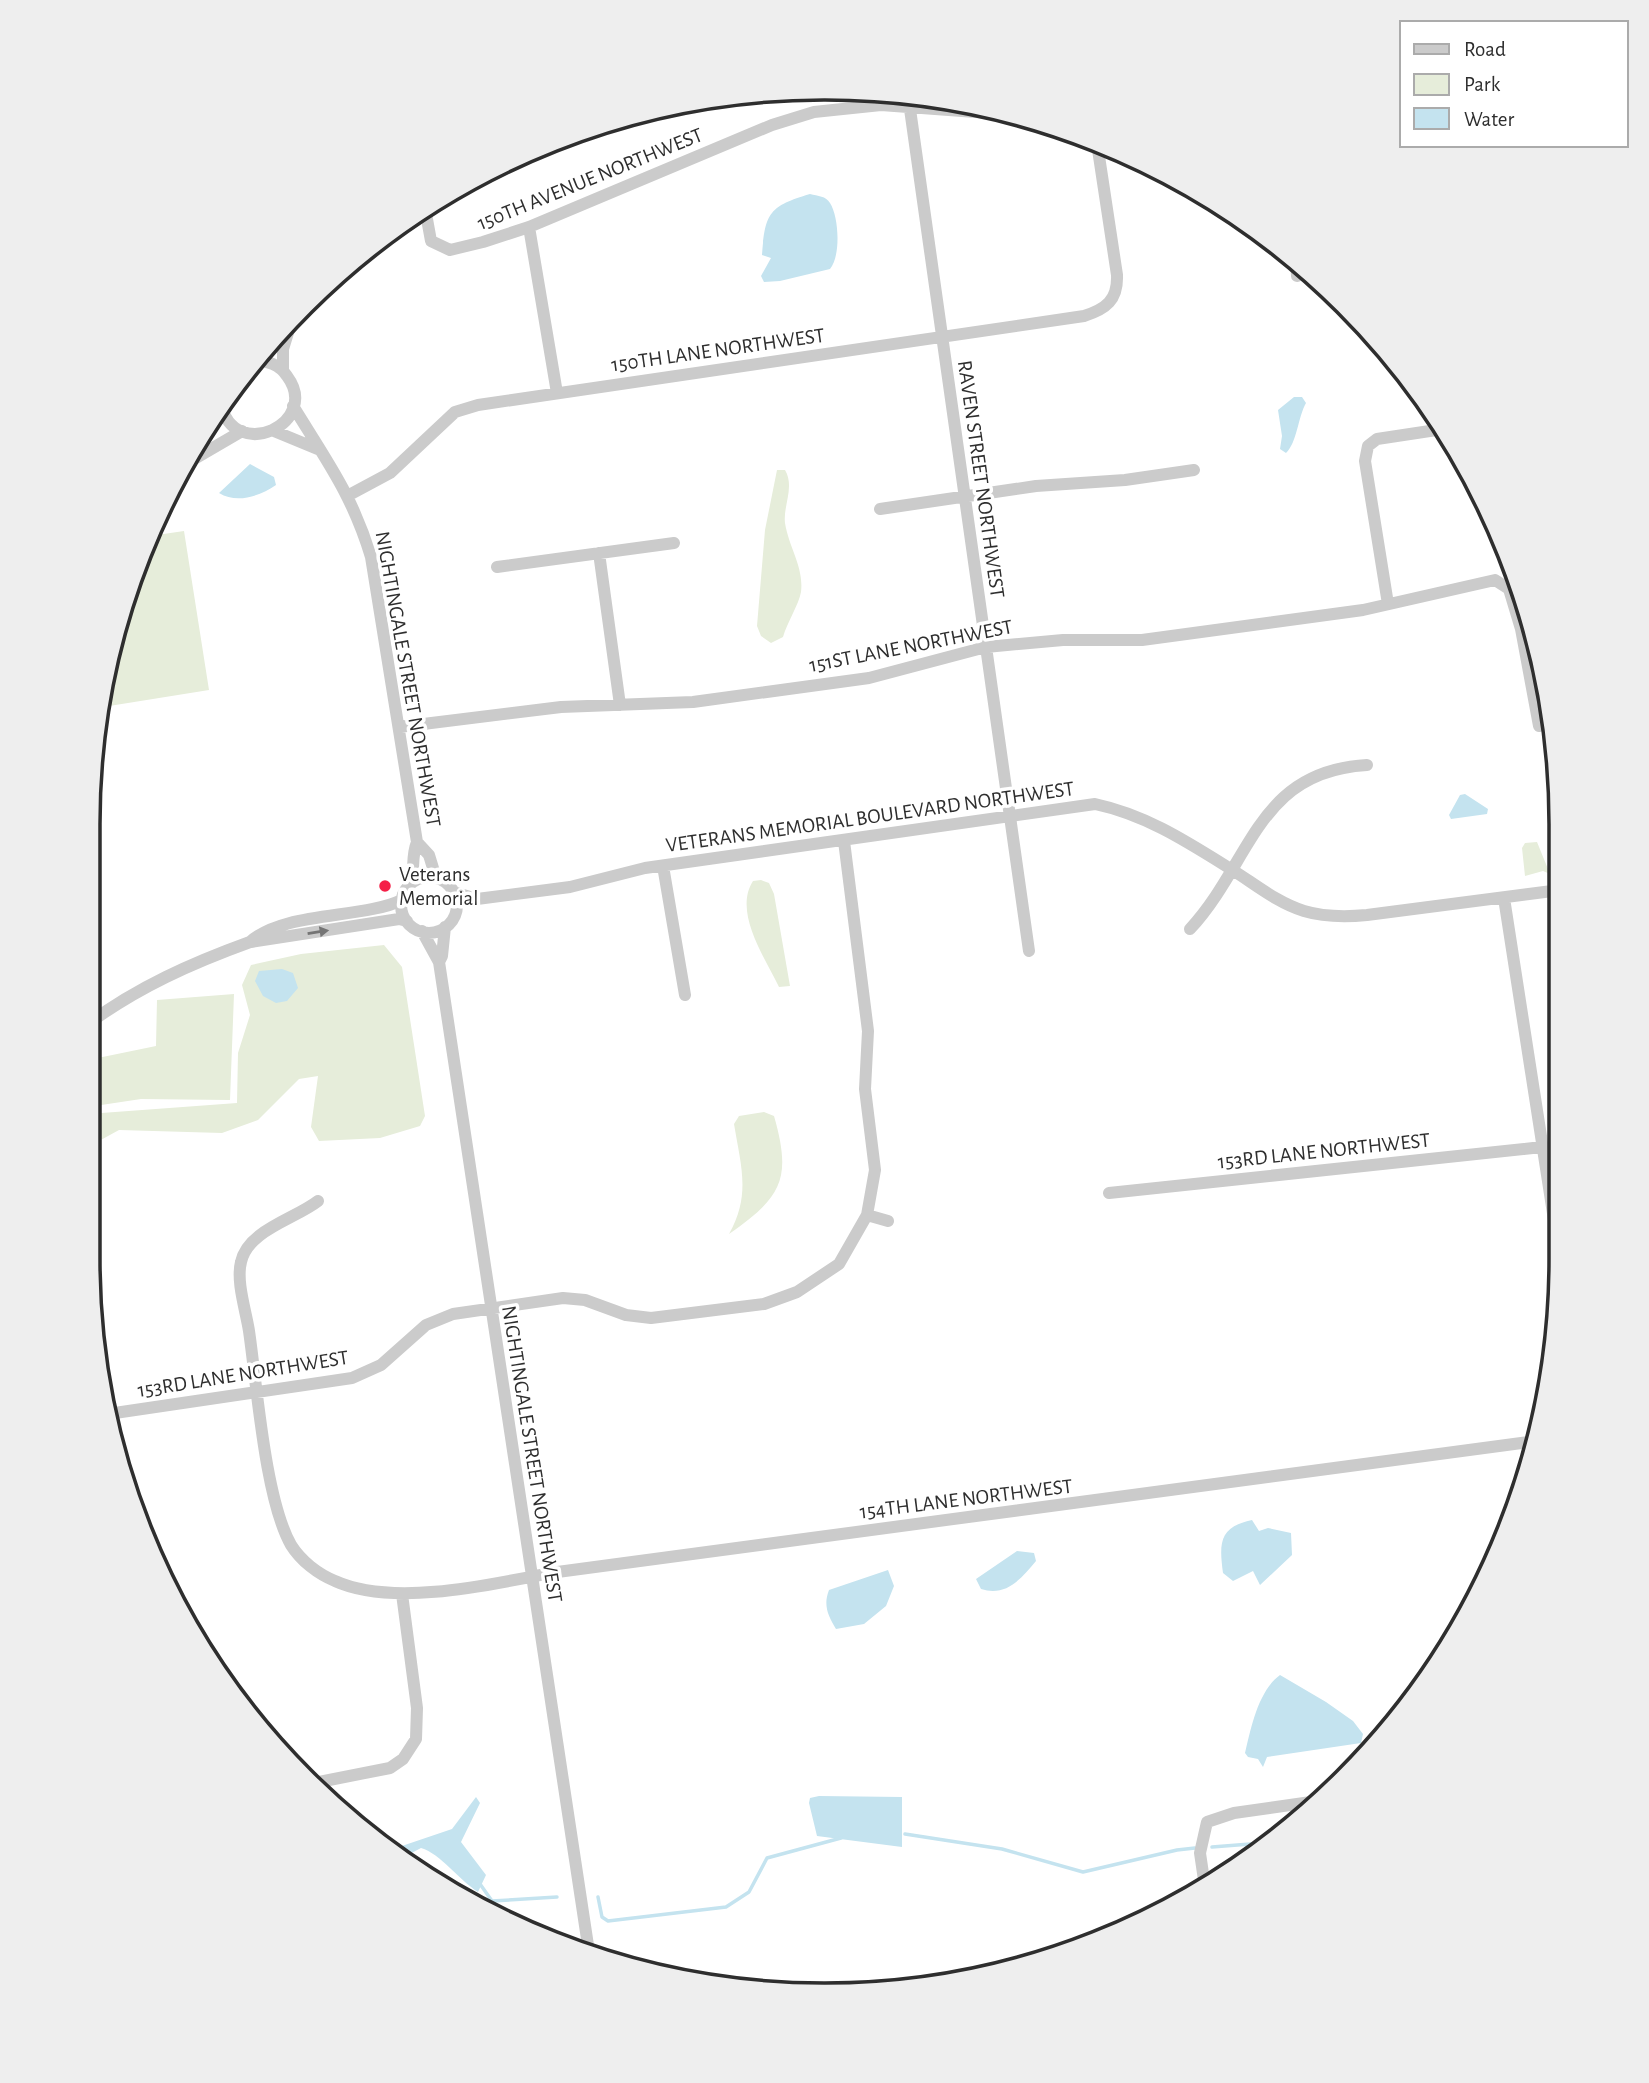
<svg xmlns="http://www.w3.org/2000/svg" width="1649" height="2083" viewBox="0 0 1649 2083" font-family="'Alegreya Sans',sans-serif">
<rect width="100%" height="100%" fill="#fff"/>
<!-- green -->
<path fill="#e6edda" d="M777 470H785C795 487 783 505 785 523 789 548 804 567 801 592 799 604 787 623 783 637L771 643 761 636 757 626 765 530Z
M184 531 209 690 103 707 127 587 150 536Z
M1537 842 1550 874 1543 871 1525 876 1522 848 1525 843Z
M761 880 769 883 774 894 790 986 779 987C765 958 733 912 753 881Z
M384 945 402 967 425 1116 420 1126 380 1138 319 1141 311 1127 318 1076 299 1079 258 1120 222 1133 119 1130 88 1147V1114L237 1103 238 1053 250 1015 242 985 251 965 301 954Z
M234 994 230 1100 141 1099 88 1107V1060L156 1046 157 1000Z
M764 1112 774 1116C792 1179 782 1197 729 1234 751 1195 741 1166 734 1124L739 1116Z"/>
<!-- water -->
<path fill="#c4e3ef" d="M810 194C818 196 826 196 830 203 839 217 841 256 830 269L780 281 764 282 761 276 771 258 762 255C765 212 770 206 810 194Z
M1294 397H1302L1306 403C1298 417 1297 443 1286 453L1280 449 1282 436 1278 410Z
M250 464 274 477 276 485C260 496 237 504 219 493Z
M1465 794 1488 809 1487 814 1451 819 1449 815 1460 795Z
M282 969 293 973 298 988 287 1001 276 1003 263 996 255 981 259 971Z
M1252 1520 1259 1531 1268 1528 1291 1533 1292 1555 1260 1585 1253 1571 1233 1581 1223 1573C1219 1543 1219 1527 1252 1520Z
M1017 1551 1034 1553 1036 1561C1021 1579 1006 1597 981 1589L976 1579Z
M888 1570 894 1586 886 1606 864 1624 836 1629C828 1616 823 1605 829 1590Z
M1280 1675 1326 1702 1353 1721 1363 1734 1361 1743 1267 1757 1263 1767 1258 1759 1248 1757 1245 1753C1251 1728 1258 1691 1280 1675Z
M819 1796 902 1797V1847L817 1836 809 1803 810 1798Z
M476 1797 480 1803 461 1842 486 1875 478 1892C458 1879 441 1854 421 1848L404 1857 393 1849 452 1829Z"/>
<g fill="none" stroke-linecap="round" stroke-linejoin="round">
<!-- stream -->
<path stroke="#c4e3ef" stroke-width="3.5" d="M905 1834 1002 1849 1083 1872 1177 1850 1195 1848
M1212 1847 1263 1843
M480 1884 492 1901 557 1897
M598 1897 602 1917 608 1921 726 1907 749 1892 767 1858 841 1838"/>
<!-- minor -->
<path stroke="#cbcbcb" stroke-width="12" d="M908 95 1029 951
M425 208 431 241 450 250 483 242 529 227 772 125 814 112 881 105 989 113 1010 112
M529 227 557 393
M1296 261 1297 276
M283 370V349L292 320
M221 404C234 464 322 423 287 376 280 365 267 360 254 361
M293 406C326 460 352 494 371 557L417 842 429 855 436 878
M274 431 320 450
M186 463 222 412
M182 466 242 431
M349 495 390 473 455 412 478 405 1084 316C1106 309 1118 300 1117 275L1097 143
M880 509 1036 486 1125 480 1194 470
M599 553 620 705
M497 567 674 543
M1388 604 1365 461 1368 446 1377 439 1443 429
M399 727 561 707 693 702 869 678 986 647 1063 640H1142L1363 610 1495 580 1509 589 1521 629 1539 726
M663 866 685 995
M401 905a28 28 0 1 1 56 0a28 28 0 1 1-56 0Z
M411 883C415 868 411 857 417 842
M453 892 477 899 570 887 645 868 1095 804C1147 815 1189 843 1234 871 1256 885 1278 903 1304 911 1324 917 1346 917 1367 915L1560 890
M1504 898 1561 1265
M445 927 442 956 439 962 589 1952
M1190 929C1252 862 1257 771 1367 765
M422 931 439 962
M251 942 399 919 407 921
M88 1024C138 987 192 963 250 942 284 911 363 919 402 900
M1109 1193 1542 1147
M318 1201C295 1219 248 1230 241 1262 236 1282 246 1311 249 1331 257 1386 265 1499 291 1545 301 1561 318 1574 335 1581 392 1607 490 1585 550 1573L1536 1441
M867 1215 888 1221
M108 1414 352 1378 381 1365 426 1325 453 1314 563 1298 585 1300 626 1315 651 1318 764 1304 797 1292 839 1264 867 1215 875 1170 865 1089 868 1031 844 841
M309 1784 390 1768 403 1759 416 1739 417 1708 402 1594
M1205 1887 1200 1853 1207 1822 1234 1813 1318 1801"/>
</g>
<!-- one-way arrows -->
<defs><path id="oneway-solid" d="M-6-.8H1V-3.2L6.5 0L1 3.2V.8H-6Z" transform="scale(1.75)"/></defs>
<use fill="#757575" href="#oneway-solid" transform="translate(318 932) rotate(-9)"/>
<!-- markers -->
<circle fill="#f51f47" stroke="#fff" stroke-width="2.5" cx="385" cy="886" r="7"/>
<g text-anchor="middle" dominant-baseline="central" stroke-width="7" stroke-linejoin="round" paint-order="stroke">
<!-- street labels -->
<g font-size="21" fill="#2e2e2e" stroke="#fff">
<text transform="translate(590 179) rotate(-22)">150TH AVENUE NORTHWEST</text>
<text transform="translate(718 350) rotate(-8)">150TH LANE NORTHWEST</text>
<text transform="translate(981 479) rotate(82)">RAVEN STREET NORTHWEST</text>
<text transform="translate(911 646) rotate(-11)">151ST LANE NORTHWEST</text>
<text transform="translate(408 679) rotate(80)">NIGHTINGALE STREET NORTHWEST</text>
<text transform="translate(870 817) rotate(-8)">VETERANS MEMORIAL BOULEVARD NORTHWEST</text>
<text transform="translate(1324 1151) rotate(-6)">153RD LANE NORTHWEST</text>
<text transform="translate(243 1374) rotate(-9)">153RD LANE NORTHWEST</text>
<text transform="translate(532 1454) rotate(81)">NIGHTINGALE STREET NORTHWEST</text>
<text transform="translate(966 1499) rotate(-7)">154TH LANE NORTHWEST</text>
</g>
<!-- poi labels -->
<g font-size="21" fill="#2e2e2e" stroke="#fff" text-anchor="start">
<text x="399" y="874">Veterans<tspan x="399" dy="24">Memorial</tspan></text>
</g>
</g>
<!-- crop -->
<path d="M0 0H1649V2083H0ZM824 100H825A724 724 0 0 1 1549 824V1259A724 724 0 0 1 825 1983H824A724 724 0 0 1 100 1259V824A724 724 0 0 1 824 100Z" fill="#eee" fill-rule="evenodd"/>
<path fill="none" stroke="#2e2e2e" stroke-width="3.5" d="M824 100H825A724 724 0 0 1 1549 824V1259A724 724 0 0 1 825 1983H824A724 724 0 0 1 100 1259V824A724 724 0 0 1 824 100Z"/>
<!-- legend -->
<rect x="1400" y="21" width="228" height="126" fill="#ffffff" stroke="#ababab" stroke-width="2"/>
<rect x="1414" y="44" width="35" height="10" fill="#cbcbcb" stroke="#ababab" stroke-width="2"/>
<text x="1464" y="56" font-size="21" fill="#2e2e2e">Road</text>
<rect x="1414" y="74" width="35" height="21" fill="#e6edda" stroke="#ababab" stroke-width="2"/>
<text x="1464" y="91" font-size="21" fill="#2e2e2e">Park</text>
<rect x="1414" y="108" width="35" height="21" fill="#c4e3ef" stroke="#ababab" stroke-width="2"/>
<text x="1464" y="126" font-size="21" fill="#2e2e2e">Water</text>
</svg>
